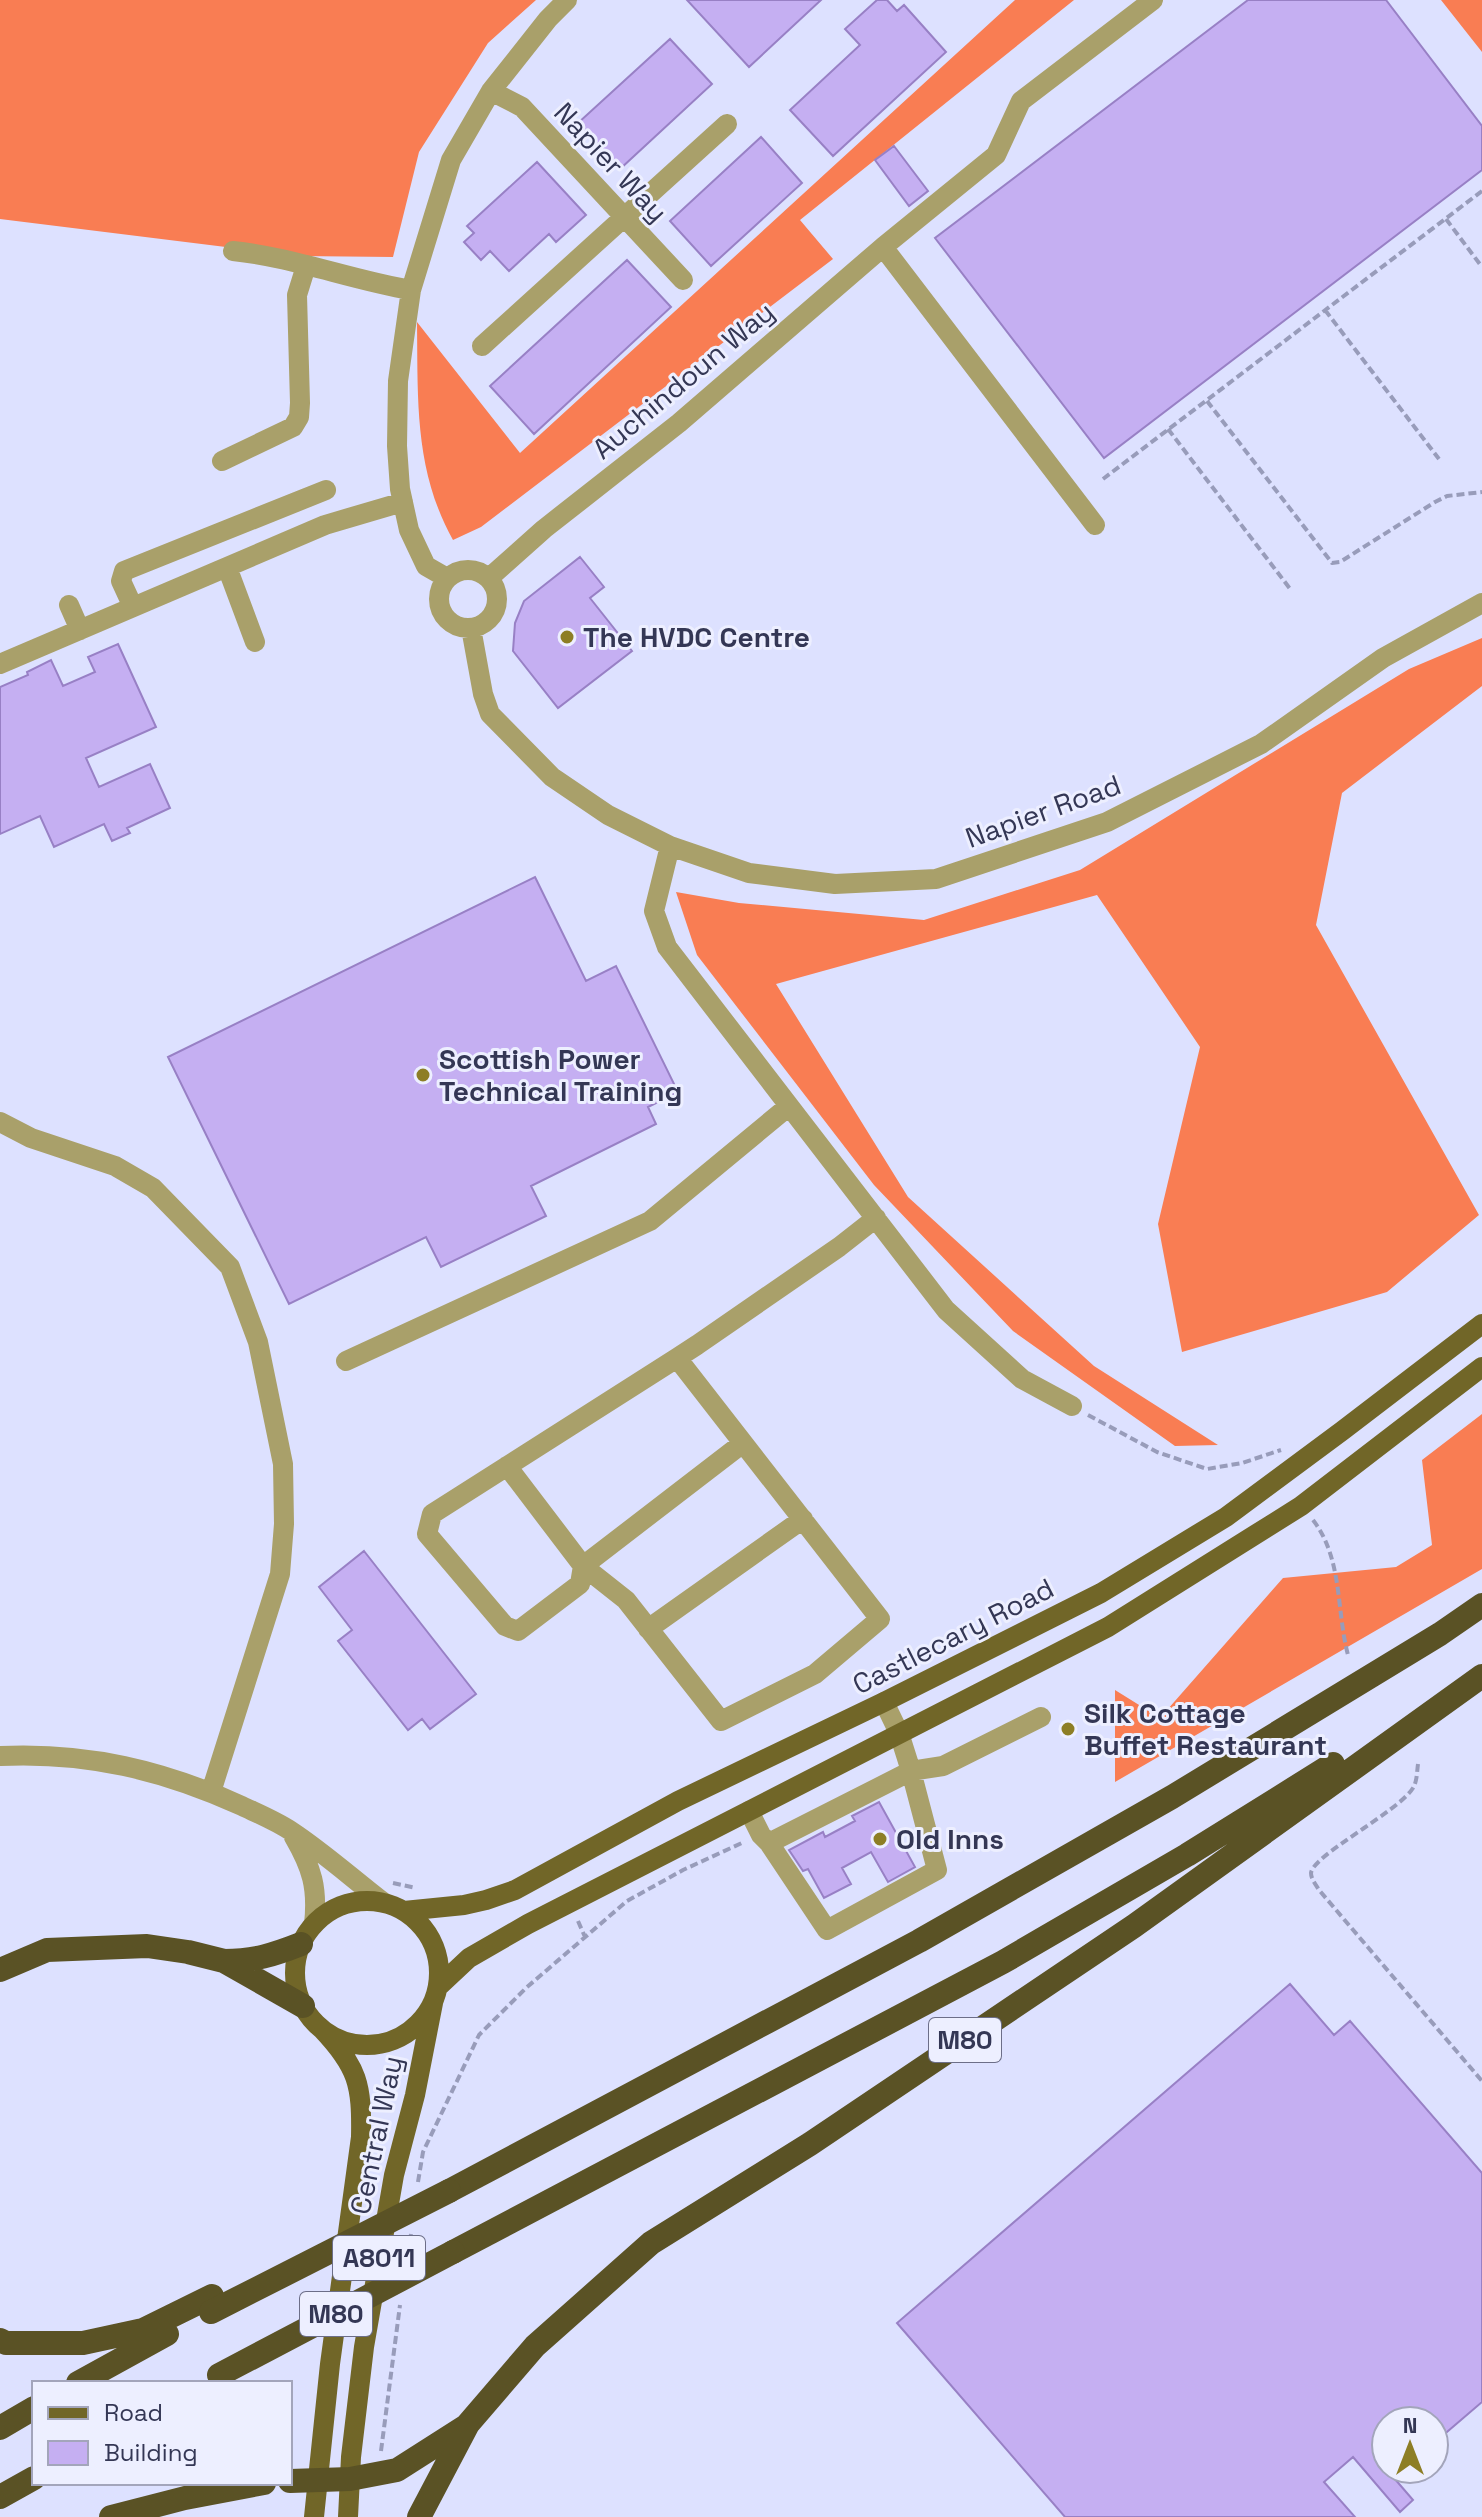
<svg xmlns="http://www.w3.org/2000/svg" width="1482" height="2517" viewBox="0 0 1482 2517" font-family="'Space Grotesk',sans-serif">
<rect width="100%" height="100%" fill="#dde1ff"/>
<!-- forest -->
<path fill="#f97d53" d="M0 0H536L488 43 419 152 393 257 299 256 0 219Z
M1015 0H1074L800 220 833 259 481 527 453 540C414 470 418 399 417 322L520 453Z
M1441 0H1482V52Z
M1482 638V686L1342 793 1316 925 1479 1215 1387 1292 1182 1352 1158 1224 1200 1047 1097 895 776 984 908 1197 1094 1366 1218 1445 1175 1446 1013 1331 874 1185 697 955 676 892 739 903 924 920 1080 870 1409 669Z
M1482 1414V1569L1115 1782V1690L1160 1718 1283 1578 1396 1567 1432 1545 1422 1460Z"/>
<!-- building -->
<path fill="#c5aff2" stroke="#9880c5" stroke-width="2" d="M687 0H821L749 67Z
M877 0H887L897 11 904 5 946 52 833 156 790 110 860 45 845 29Z
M1248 0H1386L1482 126V170L1104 458 935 238Z
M670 39 712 84 620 169 578 123Z
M761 137 802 183 711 266 670 221Z
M894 146 928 191 909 206 875 160Z
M537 162 586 215 556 242 549 234 509 271 490 251 481 260 464 242 474 233 467 226Z
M627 260 671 307 534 434 490 386Z
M580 557 604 587 590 598 632 651 558 708 513 651 515 623 524 601Z
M118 644 156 727 86 758 99 787 150 764 170 808 127 828 130 833 112 841 104 824 54 847 40 816 0 834V687L28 675 27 672 51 660 63 686 95 672 88 657Z
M535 877 586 981 616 966 678 1092 648 1107 656 1124 531 1186 546 1216 441 1267 426 1237 289 1304 168 1057Z
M364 1551 476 1694 430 1729 422 1719 408 1730 338 1641 352 1630 319 1587Z
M879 1802 915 1867 888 1882 871 1852 842 1868 851 1884 824 1898 808 1869 803 1871 789 1850 823 1832 825 1837 855 1821 852 1816Z
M1290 1984 1334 2035 1350 2021 1482 2173V2402L1434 2443V2421H1386V2469H1404L1394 2478 1413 2500 1400 2512 1353 2457 1324 2482 1355 2517H1065L897 2323Z"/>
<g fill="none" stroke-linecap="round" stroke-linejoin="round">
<!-- path -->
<path stroke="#989cba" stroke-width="4" stroke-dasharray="8 4" stroke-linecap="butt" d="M1446 219 1482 267
M1325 310 1439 459
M1207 401 1332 563 1340 562 1435 502 1447 496 1482 492
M1168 429 1291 590
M1103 479 1482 191
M1088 1415 1157 1452 1207 1469 1242 1463 1281 1450
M1313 1520C1343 1559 1336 1610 1348 1655
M1418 1764C1417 1771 1417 1782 1413 1788 1398 1812 1313 1855 1311 1873 1311 1879 1316 1885 1319 1890L1482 2081
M393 1883 416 1888
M578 1921 585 1937
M418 2182 423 2152 479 2035 526 1988 627 1901 683 1870 744 1842
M408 2253 411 2234
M381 2451 400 2305"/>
<!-- minor -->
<path stroke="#a9a06a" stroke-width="20" d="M491 91 522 107 683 280
M883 247 1095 525
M233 251C293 257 351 280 411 290
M482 346 727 124
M222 461 293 427 299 417 300 403 297 295 306 266
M227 567 255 642
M439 599a29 29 0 1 1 58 0a29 29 0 1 1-58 0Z
M447 578 426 566 409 530 400 489 397 446 398 381 411 290 451 160 491 91 548 19 567 0
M489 578 544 529 679 423 883 247 996 155 1021 101 1153 0
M69 605 80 630
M133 607 121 581 124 571 326 490
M471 628 483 694 490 714 552 777 608 815 670 846 749 873 835 884 936 879 1107 822 1261 744 1383 658 1482 603
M0 664 325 525 403 502
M670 846 654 911 667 947 946 1310 1022 1379 1072 1406
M0 1122 31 1138 115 1166 153 1188 230 1267 258 1342 283 1464 284 1524 280 1574 211 1792
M677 1358 880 1619 815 1674 721 1721 626 1600 583 1566 743 1443
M346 1361 650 1221 789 1106
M507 1466 583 1566 580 1584 518 1631 505 1626 427 1534 432 1514 677 1358 697 1345 839 1247 876 1218
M648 1629 803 1519
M0 1756C87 1752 163 1770 242 1806 259 1814 276 1821 291 1831 323 1852 353 1879 383 1902
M749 1811 761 1835 769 1843 911 1771 899 1733 884 1702
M294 1837C312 1868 318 1888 314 1924
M769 1843 827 1930 937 1870 911 1771 943 1766 1041 1717"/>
<!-- major -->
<path stroke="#716628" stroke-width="20" d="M295 1973a72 72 0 1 1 144 0a72 72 0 1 1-144 0Z
M404 1911 464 1905 486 1900 515 1890 678 1801 884 1702 1101 1593 1226 1517 1342 1431 1482 1324
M438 1987 469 1958 528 1924 1108 1627 1301 1506 1482 1367
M314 2517 330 2364 361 2137C362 2085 358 2067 322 2029
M348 2517 351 2457 364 2347 394 2175 415 2095 433 2003"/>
<!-- highway -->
<path stroke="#5a5225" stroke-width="24" d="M224 1961C254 1961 273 1955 301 1944
M0 1970 47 1950 147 1946 188 1952 224 1961 303 2006
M449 2191 919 1941 1172 1797 1440 1634 1482 1605
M453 2252 1003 1962 1187 1855 1333 1764
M0 2340 6 2343H83L143 2330 212 2296
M78 2383 167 2334
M0 2428 34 2408
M290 2481 350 2479 397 2470 466 2426
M0 2497 34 2478
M111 2517 185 2498 264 2483
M419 2517 468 2424 535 2346 651 2243 810 2144 1134 1926 1482 1676"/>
<!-- highway-bridge -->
<path stroke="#5a5225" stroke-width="24" d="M211 2312 449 2191
M219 2375 453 2252"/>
</g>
<!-- markers -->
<g fill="#8d7e25" stroke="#edefff" stroke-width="3">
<circle cx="567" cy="637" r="8"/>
<circle cx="423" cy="1075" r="8"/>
<circle cx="1068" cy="1729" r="8"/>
<circle cx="880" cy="1839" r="8"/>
</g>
<g text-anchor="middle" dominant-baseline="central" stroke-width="6" stroke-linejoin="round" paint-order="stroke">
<!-- shield labels -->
<g fill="#edefff" stroke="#6c6e88" stroke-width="2">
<rect x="929" y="2018" width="72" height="44" rx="6"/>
<rect x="333" y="2236" width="92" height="44" rx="6"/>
<rect x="300" y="2292" width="72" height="44" rx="6"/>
</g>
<g font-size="26" font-weight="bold" fill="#343755">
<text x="965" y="2040">M80</text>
<text x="379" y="2258">A8011</text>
<text x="336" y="2314">M80</text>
</g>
<!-- street labels -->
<g font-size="28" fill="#343755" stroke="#edefff">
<text transform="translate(611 162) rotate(47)">Napier Way</text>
<text transform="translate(683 380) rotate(-40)">Auchindoun Way</text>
<text transform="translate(1043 811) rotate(-20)">Napier Road</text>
<text transform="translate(953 1636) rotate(-27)">Castlecary Road</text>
<text transform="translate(376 2135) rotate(-78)">Central Way</text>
</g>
<!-- poi labels -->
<g font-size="28" font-weight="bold" fill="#343755" stroke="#edefff" text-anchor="start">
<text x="583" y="637">The HVDC Centre</text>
<text x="439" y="1059">Scottish Power<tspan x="439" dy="32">Technical Training</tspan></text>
<text x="1084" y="1713">Silk Cottage<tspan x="1084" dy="32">Buffet Restaurant</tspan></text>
<text x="896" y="1839">Old Inns</text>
</g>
</g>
<!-- legend -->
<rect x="32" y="2381" width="260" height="104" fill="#edefff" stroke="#a3a5bb" stroke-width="2"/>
<rect x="48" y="2407" width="40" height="12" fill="#716628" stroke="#a3a5bb" stroke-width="2"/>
<text x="104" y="2421" font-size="24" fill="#343755">Road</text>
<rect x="48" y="2441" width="40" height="24" fill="#c5aff2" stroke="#a3a5bb" stroke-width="2"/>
<text x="104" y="2461" font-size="24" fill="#343755">Building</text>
<!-- north arrow -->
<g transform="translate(1410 2445)"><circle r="38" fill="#edefff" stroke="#a3a5bb" stroke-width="2"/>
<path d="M0-6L14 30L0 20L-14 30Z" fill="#8d7e25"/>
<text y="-12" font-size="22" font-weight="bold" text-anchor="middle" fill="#343755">N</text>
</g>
</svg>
